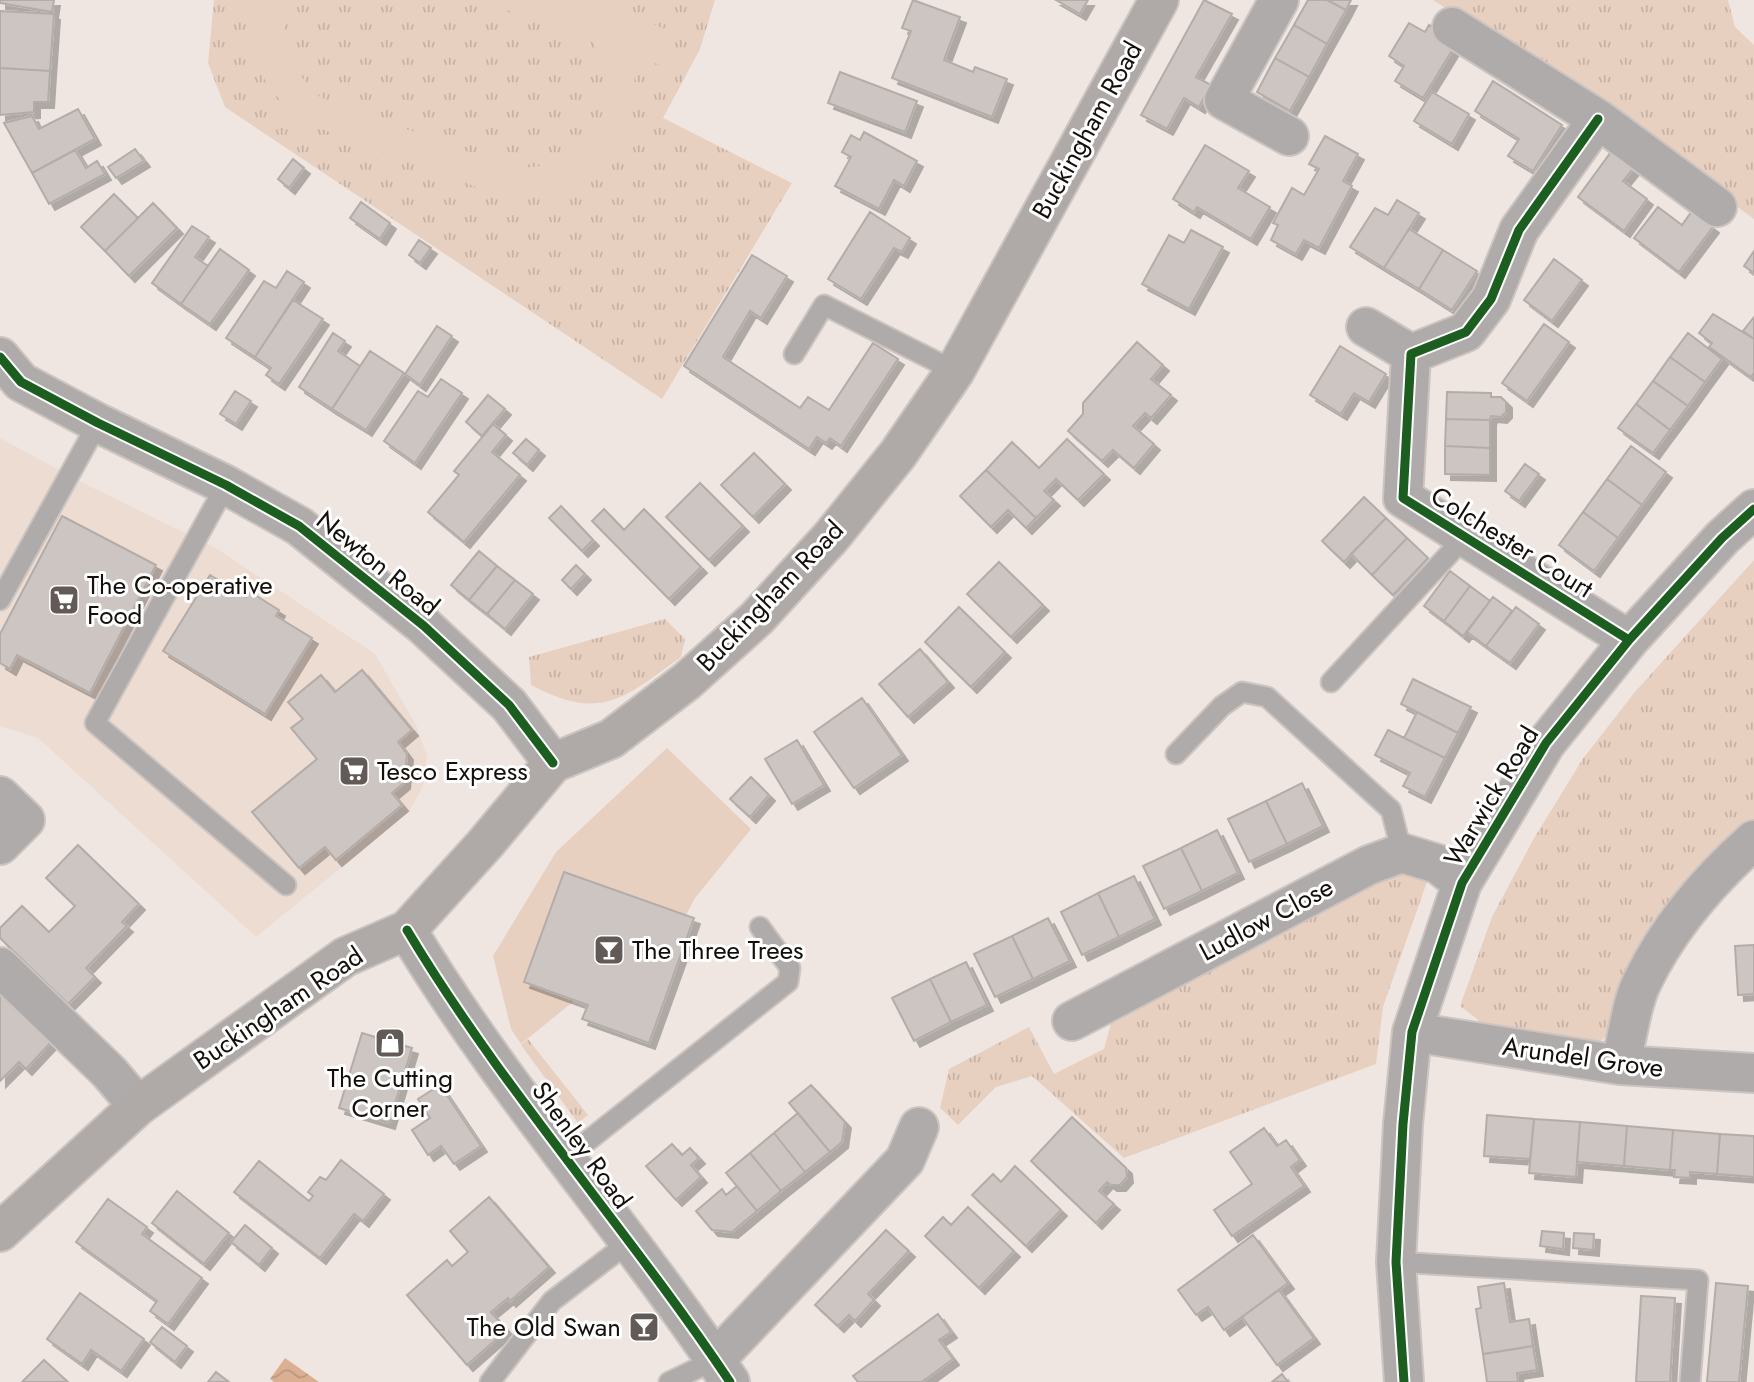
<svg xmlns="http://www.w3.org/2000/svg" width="1754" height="1382" viewBox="0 0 1754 1382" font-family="Jost,sans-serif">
<defs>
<pattern id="grass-tufts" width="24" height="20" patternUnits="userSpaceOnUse" patternTransform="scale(1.75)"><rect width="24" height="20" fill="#e8d0c0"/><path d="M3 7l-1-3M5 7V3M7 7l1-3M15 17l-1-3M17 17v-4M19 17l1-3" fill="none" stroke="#c6b1a4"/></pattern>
<pattern id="water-waves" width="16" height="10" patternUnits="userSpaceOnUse" patternTransform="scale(1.75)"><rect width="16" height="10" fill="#dbb092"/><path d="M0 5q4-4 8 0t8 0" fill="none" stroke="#bb967d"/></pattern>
<filter id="shadow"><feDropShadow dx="6" dy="6" stdDeviation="0" flood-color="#0004"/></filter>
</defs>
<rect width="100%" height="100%" fill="#efe6e1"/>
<!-- built -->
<path fill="#eddcd2" d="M0 438 81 482 216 548 375 654 417 727 427 756 423 786 409 812 256 937 38 738 0 726Z"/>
<!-- grass -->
<path fill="url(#grass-tufts)" d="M214 0H715L700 49 663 118 792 183 662 399 225 107 208 63Z
M1433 0H1728L1735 27 1754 45V219L1602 107Z
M1754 560V821L1723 849 1614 1030 1598 1043 1481 1022 1460 1006 1492 917 1533 840 1582 760 1634 693Z
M665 619 685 639 681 657C623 699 601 722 531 685L529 657Z
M1398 866 1429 876 1383 1007 1376 1064 1124 1158 1032 1076 996 1087 958 1125 940 1108 949 1069 1029 1027 1054 1074 1104 1049 1113 1016Z
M528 1039 588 1115 578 1123 521 1045Z"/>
<!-- garden -->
<path fill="#e8d0c0" d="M254 0H289L284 16 287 53 295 70 320 97 507 166C583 177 629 110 594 43L481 0H586L679 34 666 67 632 55C648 145 587 209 495 194L306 123C267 95 239 50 254 0Z
M667 748 751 829 695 898 686 915 564 872 524 982 574 1001 521 1044 511 1029 493 956 556 852Z"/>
<!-- water -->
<path fill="url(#water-waves)" d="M285 1358 319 1382H274L270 1379Z"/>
<!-- building -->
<path fill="#ccc5c1" stroke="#b3aca8" stroke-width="2" filter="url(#shadow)" d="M0 0H54L52 12 0 3Z
M913 0 960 17 944 60 973 72 975 67 1007 79 992 117 892 78 911 31 902 28Z
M1056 0H1088L1080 14Z
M1204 0 1232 14 1196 77 1211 85 1199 107 1184 98 1167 129 1141 115Z
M1308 0H1327L1346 10 1327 44 1294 25Z
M1327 0H1351L1346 10Z
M0 11 54 14 50 71 0 68Z
M1409 23 1425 32 1429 25 1442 33 1438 40 1453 49 1423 98 1395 81 1404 66 1389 56Z
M1294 25 1327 44 1309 77 1275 58Z
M1275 58 1309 77 1290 111 1257 92Z
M0 68 50 71 48 102H34V112L0 115Z
M840 72 917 101 905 132 828 103Z
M1493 81 1562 125 1533 171 1508 156 1519 139 1475 111Z
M1432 92 1469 114 1452 144 1414 121Z
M78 109 95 139 32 173 4 123 32 116 39 129Z
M864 132 917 161 904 186 894 180 879 209 835 186 851 157 842 152 851 135 860 140Z
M1325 136 1358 154 1343 181 1352 186 1319 248 1304 240 1296 254 1271 240 1278 225 1273 223 1292 188 1304 195 1319 169 1309 164Z
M1205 145 1249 171 1238 188 1270 207 1251 239 1197 207 1194 212 1173 199Z
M135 149 144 161 116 178 108 167Z
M75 150 86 168 97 161 105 174 49 204 32 173Z
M1611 152 1633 169 1623 181 1647 199 1624 231 1578 197Z
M293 159 304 168 289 188 278 179Z
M114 194 138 218 105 251 81 227Z
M1397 200 1419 213 1384 268 1350 247 1375 208 1388 215Z
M361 202 390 223 380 239 350 218Z
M153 203 177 228 129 276 105 251Z
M1658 207 1682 225 1692 211 1713 227 1679 272 1634 238Z
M870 212 910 238 902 252 894 248 861 299 828 279Z
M192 226 209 237 195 257 208 266 181 304 152 283Z
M1409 229 1443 250 1419 289 1384 268Z
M1191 230 1223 247 1189 309 1142 284 1169 235 1184 243Z
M419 240 431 248 420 263 409 255Z
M220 249 249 270 210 324 181 304Z
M1443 250 1477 271 1452 310 1419 289Z
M1754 251V273L1744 266Z
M752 255 787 276 761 318 750 311 723 357 800 408 808 397 829 410 873 343 898 359 841 446 830 438 826 443 817 437 809 449 684 366Z
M1554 259 1582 280 1552 321 1524 300Z
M287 271 304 282 255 357 226 338 264 281 276 288Z
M293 300 323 319 279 384 266 375 271 368 255 357Z
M1713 314 1754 339V373L1751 377 1709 347 1712 343 1699 333Z
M1754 317V339L1743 331Z
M1544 324 1569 342 1527 401 1502 383Z
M437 326 452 336 420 385 405 374Z
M333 333 345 341 338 351 360 366 332 409 299 387Z
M1688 333 1722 359 1705 382 1670 357Z
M1137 342 1163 365 1151 379 1171 395 1151 418 1145 413 1133 426 1154 444 1134 468 1113 450 1102 461 1068 431 1083 414V403Z
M1340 346 1386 374 1369 402 1354 393 1341 414 1310 395Z
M370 351 404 373 366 430 332 409Z
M1670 357 1705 382 1688 406 1653 381Z
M441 379 462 393 415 463 384 441 418 391 428 397Z
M1653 381 1688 406 1670 430 1636 404Z
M235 391 251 401 236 424 220 414Z
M1447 392 1491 393V397H1501L1506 402V412L1501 417 1491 416 1490 420 1446 419Z
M488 395 505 409 482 436 466 422Z
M1636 404 1670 430 1653 453 1618 428Z
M1446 419 1490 420V448L1445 446Z
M493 424 506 435 492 452 520 475 464 542 428 512 459 475 454 471Z
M526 439 539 450 527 465 513 453Z
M1067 439 1104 474 1078 500 1056 479 1044 491 1054 500 1036 518 986 470 1012 442 1039 468Z
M1445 446 1490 448V475L1445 474Z
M1631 446 1666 472 1642 505 1607 479Z
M754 453 785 484 753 517 721 485Z
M1525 464 1539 474 1519 501 1505 491Z
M986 470 1036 518 1026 528 1008 510 991 527 960 496Z
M1607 479 1642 505 1618 538 1583 512Z
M700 483 743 526 709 560 666 517Z
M1364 497 1386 518 1344 562 1322 541Z
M561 506 593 540 582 551 549 518Z
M604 509 624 530 644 509 701 567 669 599 592 521Z
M1583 512 1618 538 1594 571 1559 545Z
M62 516 156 565 90 693 17 655 10 669 0 663V634Z
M1386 518 1407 538 1372 575 1351 554Z
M1407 538 1428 558 1393 595 1372 575Z
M479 551 497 566 469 600 451 585Z
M999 562 1043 605 1011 637 967 594Z
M576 565 585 574 571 589 562 580Z
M497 566 515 580 487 614 469 600Z
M1450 571 1470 586 1444 621 1424 606Z
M210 575 246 597 250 592 279 610 276 616 312 638 265 714 163 651Z
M515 580 533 594 505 629 487 614Z
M1470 586 1490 601 1463 636 1444 621Z
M1493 597 1512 611 1486 646 1467 632Z
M959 607 1005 652 971 687 925 642Z
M1516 607 1539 624 1510 663 1486 646Z
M920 649 948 682 908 717 879 684Z
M362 670 412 730 398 742 407 754 404 783 392 793 402 805 336 860 325 847 299 868 252 812 317 759 291 728 303 719 288 702 321 675 335 692Z
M1413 679 1471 707 1458 733 1401 704Z
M862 698 902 755 854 788 814 732Z
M1417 712 1458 733 1445 758 1404 738Z
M1388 730 1445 758 1425 797 1403 786 1410 773 1375 755Z
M797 740 824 785 792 804 765 759Z
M751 777 769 795 750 817 730 799Z
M1302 783 1323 826 1287 844 1266 801Z
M1266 801 1287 844 1249 862 1228 819Z
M1217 830 1238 873 1202 891 1181 848Z
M78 845 139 904 122 922 127 926 86 968 95 977 68 1004 0 938V928L22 906 49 932 75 906 46 878Z
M1181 848 1202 891 1164 909 1143 866Z
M564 872 694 918 649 1043 582 1019 588 1005 524 982Z
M1134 876 1155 919 1119 937 1098 893Z
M1098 893 1119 937 1082 955 1061 912Z
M1048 918 1070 961 1033 979 1012 936Z
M1012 936 1033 979 995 997 974 954Z
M1754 945V994L1738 995 1735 946Z
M966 962 987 1005 951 1022 930 979Z
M930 979 951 1022 914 1041 892 998Z
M0 986 54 1039 26 1069 19 1062 0 1081Z
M362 1033 412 1048 389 1123 339 1108Z
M440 1085 481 1146 454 1164 441 1146 428 1155 412 1130 430 1118 418 1099Z
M811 1085 845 1122 842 1142 830 1152 789 1103Z
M798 1113 830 1152 805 1172 774 1133Z
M1487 1115 1534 1119 1530 1159 1484 1156Z
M1072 1117 1126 1168 1127 1177 1120 1185H1111L1107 1182 1099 1191 1114 1204 1096 1223 1031 1161Z
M1534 1119 1580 1122 1576 1177 1529 1173Z
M1580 1122 1627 1126 1624 1166 1577 1162Z
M1627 1126 1673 1130 1670 1170 1624 1166Z
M1264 1128 1277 1146 1286 1140 1300 1160 1291 1167 1304 1186 1232 1236 1214 1210 1252 1184 1230 1152Z
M1673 1130 1720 1134 1717 1174 1690 1172V1178L1674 1177 1675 1170H1670Z
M774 1133 805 1172 781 1191 750 1153Z
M1720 1134 1754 1136V1177L1717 1174Z
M672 1144 682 1155 690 1148 699 1158 691 1165 701 1177 676 1200 646 1166Z
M750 1153 781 1191 757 1211 726 1173Z
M341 1160 384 1194 363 1221 354 1214 320 1258 234 1192 259 1161 309 1201 313 1196 308 1192 320 1177 326 1180Z
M1015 1166 1061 1210 1026 1246 972 1195 993 1174 1001 1182Z
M737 1186 757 1211 732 1232 712 1230 696 1211 722 1189 726 1195Z
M177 1191 229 1233 204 1264 152 1223Z
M489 1197 549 1267 510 1301 508 1298 491 1312 507 1330 467 1365 407 1295 447 1260 452 1266 468 1252 450 1231Z
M108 1199 147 1227 142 1234 202 1278 168 1324 150 1311 157 1301 76 1242Z
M968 1207 1014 1251 979 1288 925 1236 943 1217 951 1225Z
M245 1225 272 1248 259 1265 231 1242Z
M886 1230 909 1251 868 1294 874 1300 855 1321 849 1315 838 1326 815 1305Z
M1542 1231 1564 1233 1563 1249 1540 1246Z
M1574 1233 1594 1234 1593 1250 1573 1248Z
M1253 1235 1288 1283 1224 1330 1208 1307 1196 1315 1178 1290Z
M1504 1283 1510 1322 1529 1319 1533 1346 1483 1354 1476 1309 1481 1308 1478 1287Z
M1716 1283 1748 1286 1739 1382H1707Z
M1279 1290 1314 1338 1277 1365 1242 1317Z
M80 1293 144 1339 121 1371 91 1350 82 1364 47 1339Z
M1641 1296 1675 1298 1670 1382H1636Z
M938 1314 951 1332 939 1340 953 1359 922 1382H858L853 1376Z
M162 1327 187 1346 175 1362 150 1342Z
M1533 1346 1537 1370 1517 1373 1518 1382H1487L1483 1354Z
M44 1360 68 1382H22Z
M216 1372 229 1382H208Z
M1282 1374 1288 1382H1272Z"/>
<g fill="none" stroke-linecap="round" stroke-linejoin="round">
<!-- service casing -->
<g stroke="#cbc4c0" stroke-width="23">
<path id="service" d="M794 354 824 305 955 371
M226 485 95 723 286 885
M0 600 98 423
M1331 682 1451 552 1462 534
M1176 754 1222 706 1242 692 1267 697 1391 810 1402 853
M565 1159 788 982 790 968 760 927
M1396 1262 1698 1280 1690 1382
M490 1382 552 1301 628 1243
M669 1382 715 1360"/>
</g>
<!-- minor casing -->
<g stroke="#cbc4c0" stroke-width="42">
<path id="minor" d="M1279 0 1224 100 1289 136
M1452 27 1598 119 1717 207
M1598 119 1519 230 1491 299 1466 332 1411 354 1403 498 1629 640
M1366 327 1411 354
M0 796 25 820 0 845
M0 967 109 1072 138 1106
M1072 1021 1369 865 1402 853 1438 864 1462 883
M1412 1032 1620 1065 1754 1073
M1620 1065C1628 1039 1630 1006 1642 982 1668 928 1709 880 1754 840
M715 1360 905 1160 919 1127
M1404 1382 1396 1262 1403 1124 1412 1032 1462 883 1546 743 1629 640 1722 538 1754 509"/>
</g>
<!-- tertiary casing -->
<g stroke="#cbc4c0" stroke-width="42">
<path id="tertiary" d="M0 357 21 382 98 423 226 485 299 526 424 626 509 705 553 763
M407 930C502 1089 627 1228 730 1382"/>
</g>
<!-- secondary casing -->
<g stroke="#cbc4c0" stroke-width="42">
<path id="secondary" d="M0 1232 138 1106 345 957 407 930 485 844 553 763 611 739 687 681 757 618 831 537 898 454 955 371 1159 0"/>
</g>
<!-- service -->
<use href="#service" stroke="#afabaa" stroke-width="19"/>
<!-- minor -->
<use href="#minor" stroke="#afabaa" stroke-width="38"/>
<!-- tertiary -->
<use href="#tertiary" stroke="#afabaa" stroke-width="38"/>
<!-- secondary -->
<use href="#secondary" stroke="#afaaa7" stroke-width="38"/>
<!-- cycleway casing -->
<g stroke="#fff" stroke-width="13">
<path id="cycleway" d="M1598 119 1519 230 1491 299 1466 332 1411 354 1403 498 1629 640
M0 357 21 382 98 423 226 485 299 526 424 626 509 705 553 763
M407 930C502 1089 627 1228 730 1382
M1404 1382 1396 1262 1403 1124 1412 1032 1462 883 1546 743 1629 640 1722 538 1754 509"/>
</g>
<!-- cycleway -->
<use href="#cycleway" stroke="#1b5e20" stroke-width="9"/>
</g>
<!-- icons -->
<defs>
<g id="supermarket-square" transform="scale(1.575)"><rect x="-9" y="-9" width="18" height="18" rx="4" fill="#615a56" stroke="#fff"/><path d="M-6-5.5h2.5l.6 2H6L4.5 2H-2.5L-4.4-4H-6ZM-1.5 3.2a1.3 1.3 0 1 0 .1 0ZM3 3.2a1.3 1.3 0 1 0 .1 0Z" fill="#fff"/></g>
<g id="bar-square" transform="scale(1.575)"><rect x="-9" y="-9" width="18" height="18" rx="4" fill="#615a56" stroke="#fff"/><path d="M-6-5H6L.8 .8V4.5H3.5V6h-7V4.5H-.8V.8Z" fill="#fff"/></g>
<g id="shop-square" transform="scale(1.575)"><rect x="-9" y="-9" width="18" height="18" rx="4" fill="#615a56" stroke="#fff"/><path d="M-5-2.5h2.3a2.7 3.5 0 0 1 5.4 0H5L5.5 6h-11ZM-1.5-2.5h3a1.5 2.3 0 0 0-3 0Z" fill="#fff"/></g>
</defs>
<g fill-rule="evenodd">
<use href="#supermarket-square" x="64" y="600"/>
<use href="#supermarket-square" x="354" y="771"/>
<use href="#bar-square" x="609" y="950"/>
<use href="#shop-square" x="390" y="1043"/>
<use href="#bar-square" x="644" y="1327"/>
</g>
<g text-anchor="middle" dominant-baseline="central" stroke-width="6" stroke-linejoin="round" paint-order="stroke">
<!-- street labels -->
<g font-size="26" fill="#140f0b" stroke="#fff">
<text transform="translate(1087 130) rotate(-61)">Buckingham Road</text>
<text transform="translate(1512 542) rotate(32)">Colchester Court</text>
<text transform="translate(378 563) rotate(39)">Newton Road</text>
<text transform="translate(770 596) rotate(-46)">Buckingham Road</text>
<text transform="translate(1491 796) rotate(-59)">Warwick Road</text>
<text transform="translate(1266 919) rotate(-28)">Ludlow Close</text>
<text transform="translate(278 1008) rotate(-34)">Buckingham Road</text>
<text transform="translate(1583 1057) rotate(8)">Arundel Grove</text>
<text transform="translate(582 1145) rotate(54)">Shenley Road</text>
</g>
<!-- poi labels -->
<g font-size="26" fill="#140f0b" stroke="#fff" text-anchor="start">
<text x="87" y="585">The Co-operative<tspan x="87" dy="30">Food</tspan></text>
<text x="377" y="771">Tesco Express</text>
<text x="632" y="950">The Three Trees</text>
<text x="390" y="1078" text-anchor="middle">The Cutting<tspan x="390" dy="30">Corner</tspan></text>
<text x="621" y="1327" text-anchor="end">The Old Swan</text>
</g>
</g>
</svg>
